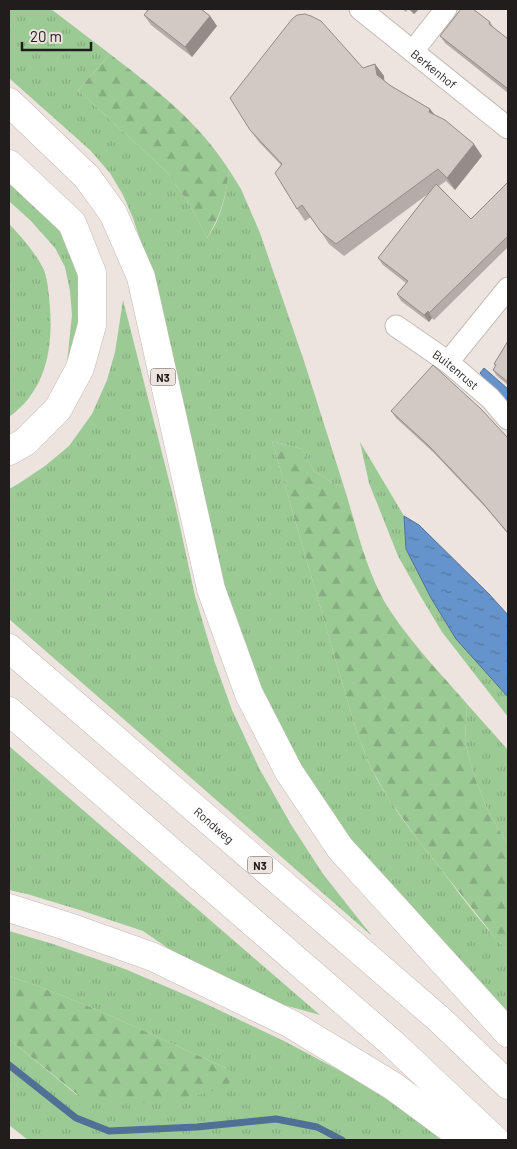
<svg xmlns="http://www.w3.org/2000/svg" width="517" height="1149" viewBox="0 0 517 1149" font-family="Barlow,sans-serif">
<defs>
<pattern id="grass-tufts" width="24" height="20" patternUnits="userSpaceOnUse" patternTransform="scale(1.25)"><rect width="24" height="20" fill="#9cca95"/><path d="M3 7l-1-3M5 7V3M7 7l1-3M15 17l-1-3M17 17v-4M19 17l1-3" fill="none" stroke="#86ad80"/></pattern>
<pattern id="forest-firs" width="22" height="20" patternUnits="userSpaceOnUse" patternTransform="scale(1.25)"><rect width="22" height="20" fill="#9cca95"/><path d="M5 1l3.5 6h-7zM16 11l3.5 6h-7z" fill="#86ad80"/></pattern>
<pattern id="water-ripples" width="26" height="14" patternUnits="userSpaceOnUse" patternTransform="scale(1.25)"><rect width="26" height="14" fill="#6494cb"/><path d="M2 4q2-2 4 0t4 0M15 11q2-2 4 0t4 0" fill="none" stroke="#5278a4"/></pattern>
</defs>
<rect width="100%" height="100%" fill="#ede3df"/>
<!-- grass -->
<path fill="url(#grass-tufts)" d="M9 9H51L110 54 78 90 169 174 191 207 207 238C222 218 226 194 229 170L241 189 260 233 304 361 344 487 333 483 314 471 302 449 272 441 356 730C361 742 365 755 370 766 390 807 420 842 447 877 466 903 486 929 508 951V1017L356 853 273 724 224 596 142 246 133 218 123 195 110 173 90 150 9 78Z
M9 180 55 222 72 248 82 274V316L66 372 72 315 70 291 65 267 55 248 31 221 9 201Z
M9 224C21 236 37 255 44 270 48 282 49 295 50 308 53 351 45 391 9 417Z
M123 300 176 508 195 596 214 660 232 710 259 768 290 823 323 874 372 936 9 619V489L18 484 45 466 69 446 92 414 107 380 115 352Z
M360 442 404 516 406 549 500 687 508 697V717L442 632 421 597 398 556 369 483Z
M467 704 508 750V845L487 809 473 772 465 742Z
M9 746 320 1015 273 1002 175 953 143 931 83 911 27 894 9 890Z
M9 931 53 944 125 969 202 1002 284 1041 348 1075 402 1109 445 1140H28L9 1125V1039L77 1095 228 1069C156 1037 84 1001 9 976Z"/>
<!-- forest -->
<path fill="url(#forest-firs)" d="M110 54C154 88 199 122 229 170 226 197 221 215 207 238L191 207 169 174 78 90Z
M272 441 302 449 314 471 333 483 344 487C357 528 367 576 391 612 413 645 441 674 467 704L465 742 473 772 487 809 508 845V951L497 940 418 840 388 798 370 766 356 730Z
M9 976C84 1001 156 1037 228 1069L237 1077 234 1081 208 1093 150 1103 98 1101 78 1095 9 1039Z"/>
<!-- water -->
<path fill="url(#water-ripples)" stroke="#507096" d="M484 368 508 389V408L480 373Z
M404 516 419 525 489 594 508 615V697L456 639 431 598 406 549Z"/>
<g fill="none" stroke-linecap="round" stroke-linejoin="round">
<!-- stream -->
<path stroke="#507096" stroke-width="7" d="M9 1065 76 1118 109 1131 197 1127 276 1119 317 1127 342 1140"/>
<!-- street casing -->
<g stroke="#c5bbb7" stroke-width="23">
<g id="street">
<path id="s1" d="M360 9 508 128"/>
<path d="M413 51 446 9"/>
<path id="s2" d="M396 326 448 362 490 398 508 419"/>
<path d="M448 362 508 288"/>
</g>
</g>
<!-- highway casing -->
<g stroke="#c5bbb7" stroke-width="29">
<g id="highway">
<path d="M9 102 87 177 113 213 141 277 211 589 249 694 289 772 340 848 508 1033"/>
<path d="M9 164 72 223 92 273V325L80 368 58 409 25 442 9 451"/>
<path id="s3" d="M9 648 438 1018 508 1085"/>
<path d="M9 711 393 1044 495 1140"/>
<path d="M9 908 66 926 153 957 291 1024 393 1086 466 1140"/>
</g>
</g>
<!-- street -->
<use href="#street" stroke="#fff" stroke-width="21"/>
<!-- highway -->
<use href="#highway" stroke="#fff" stroke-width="28"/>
</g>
<!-- wall -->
<path fill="#b5aca9" d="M145 9H201L210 16 217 26 192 57 151 25 144 15 147 11Z
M402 9H419L414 14 408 9 406 12Z
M490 22 494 28 508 39V93L445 43 440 36Z
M375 64 384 76V81L391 86 430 109 435 115 482 156 455 190 446 181 439 186 471 219 508 182V247L434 320 432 318 429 322 401 301 397 294 406 283 383 265 378 258 428 194 344 256 329 244 311 217 305 221 297 209 281 165 259 142 250 130 363 68Z
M508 341V385L497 376 493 370 495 366 494 364Z
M391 411 508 438V534L486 508 434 453 396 418Z"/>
<!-- shaded-wall -->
<path fill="#938c89" d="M410 9H419L414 14Z
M210 16 217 26 192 57 185 47Z
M375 64 384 76 385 87 377 75Z
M430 109 439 121 429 112Z
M474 144 482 156 455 190 447 178Z
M428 311 432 318 429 322 424 315Z"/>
<!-- building -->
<path fill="#d2c8c4" stroke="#938c89" d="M149 9H201L210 16 185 47 144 15Z
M461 9H473L490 22 489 24 508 39V89L440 36Z
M305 14 311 16 321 21 363 68 375 64 377 75 391 86 430 109 429 112 445 120 474 144 447 178 438 169 336 244 321 232 302 205 297 209 275 173 282 164 250 130 230 98 292 19 297 15Z
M508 182V236L429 313 428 311 424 315 397 294 408 281 378 258 436 184 471 219Z
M508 341V382L493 370 496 365 494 364Z
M433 365 481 409 508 438V533L481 501 429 446 391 411Z"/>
<g text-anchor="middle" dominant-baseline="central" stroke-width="4" stroke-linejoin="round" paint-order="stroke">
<!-- shield labels -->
<g fill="#ede3df" stroke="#5e5856" stroke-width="1">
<rect x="150.5" y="368.5" width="25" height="17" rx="4"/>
<rect x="247.5" y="856.5" width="25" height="17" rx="4"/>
</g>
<g font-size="11" font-weight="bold" fill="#211d1c">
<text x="163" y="377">N3</text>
<text x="260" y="865">N3</text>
</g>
<!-- street labels -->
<g font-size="12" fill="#211d1c" stroke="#ede3df">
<text stroke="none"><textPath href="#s1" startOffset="95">Berkenhof</textPath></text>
<text stroke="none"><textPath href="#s2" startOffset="74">Buitenrust</textPath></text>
<text stroke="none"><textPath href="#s3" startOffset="271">Rondweg</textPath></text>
</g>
</g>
<!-- border -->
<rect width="517" height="1149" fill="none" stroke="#211d1c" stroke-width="20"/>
<!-- scale -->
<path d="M22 42v8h69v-8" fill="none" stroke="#211d1c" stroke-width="2.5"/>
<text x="30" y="42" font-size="15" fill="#211d1c" stroke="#ede3df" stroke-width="4" paint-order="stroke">20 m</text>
</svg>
